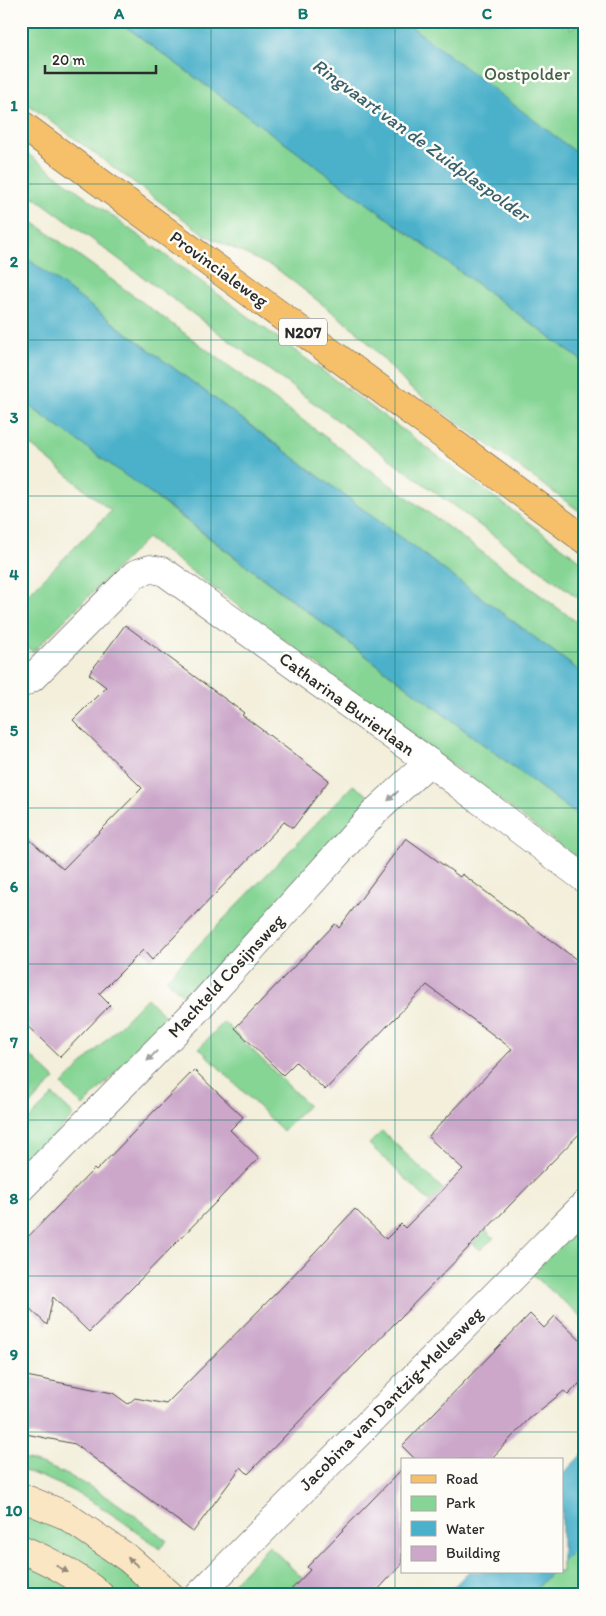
<svg xmlns="http://www.w3.org/2000/svg" width="606" height="1616" viewBox="0 0 606 1616" font-family="Itim,sans-serif">
<rect width="100%" height="100%" fill="#fdfcf7"/>
<filter id="ink" filterUnits="userSpaceOnUse"><feTurbulence type="fractalNoise" baseFrequency=".02" numOctaves="2"/><feDisplacementMap in="SourceGraphic" scale="10" xChannelSelector="R" yChannelSelector="G"/><feConvolveMatrix kernelMatrix="1 2 1 2 8 2 1 2 1" color-interpolation-filters="sRGB"/></filter>
<filter id="wash" filterUnits="userSpaceOnUse"><feTurbulence type="fractalNoise" baseFrequency=".0096" numOctaves="4" result="noise"/><feDisplacementMap in="SourceGraphic" scale="20" xChannelSelector="R" yChannelSelector="G"/><feGaussianBlur stdDeviation="1.12" result="paint"/><feColorMatrix in="noise" values="0 0 0 0 0 0 0 0 0 0 0 0 0 0 0 0 0 1.4 0 .05"/><feComposite in="paint" operator="in"/></filter>
<g filter="url(#wash)">
<rect width="100%" height="100%" fill="#f3efdb"/>
<!-- green -->
<path fill="#86d595" stroke="#588060" d="M21 21H118L585 363V515L410 388 358 332 277 269 205 235 21 99Z
M363 21H567L571 29 580 21H585V181Z
M21 149 585 564V603L21 187Z
M21 213 585 628V675L21 254Z
M21 400 136 483 585 821V864L147 538 33 652 21 641V601L111 511 21 437Z
M353 785 377 802 187 999 166 979Z
M147 998 168 1019 83 1106 62 1085Z
M224 1022 308 1105 283 1131 199 1048Z
M21 1047 55 1079 21 1114Z
M53 1095 74 1115 21 1169V1127Z
M382 1131 494 1238 480 1250 369 1144Z
M585 1219V1320L532 1274Z
M21 1458C75 1472 125 1506 167 1541L160 1549C118 1517 73 1485 21 1470Z
M21 1509C34 1514 49 1518 61 1525 77 1534 140 1580 143 1595H119L97 1577 21 1536Z
M585 1539V1580L570 1595H530L552 1572H562V1562Z
M269 1546 320 1595H247L234 1582Z
M21 1559 84 1595H39L21 1584Z"/>
<!-- water -->
<path fill="#4bb1ca" stroke="#3b6e7a" d="M118 21H404L585 159V363Z
M21 254 585 675V821L165 504 21 400Z
M585 1451V1539L562 1562V1475Z
M468 1572H552L530 1595H446Z"/>
<g id="blocks">
<!-- building -->
<path fill="#cca7ca" d="M125 625 244 713 242 715 329 780 293 828 284 822 152 960 143 950 99 994 110 1005 60 1057 21 1020V832L63 869 142 788 73 720 106 687 89 674Z
M406 838 460 877 462 874 585 966V1128L248 1474 241 1467 193 1532 75 1444 21 1433V1375L113 1393 128 1404 135 1398 166 1404 286 1283 355 1209 386 1239 401 1224 405 1228 463 1169 428 1137 512 1049 427 985 325 1090 296 1062 283 1075 235 1028 335 924 339 928Z
M194 1070 243 1117 230 1130 259 1158 89 1332 53 1297 47 1325 21 1300V1244L94 1169 96 1171Z
M530 1314 544 1328 555 1316 585 1345V1378L568 1395 564 1391 529 1419 490 1460H416L402 1446Z
M402 1469V1564L373 1595H286L310 1570 307 1567Z"/>
</g>
</g>
<g filter="url(#ink)">
<use href="#blocks" fill-opacity="0" stroke="#494845" stroke-width="1"/>
<g fill="none" stroke-linecap="round" stroke-linejoin="round">
<!-- street casing -->
<g stroke="#494845" stroke-width="29">
<path id="street" d="M21 684 32 678 135 574 150 569 163 571 429 762 585 879
M21 1188 193 1014 375 812 429 762
M199 1595 585 1204"/>
</g>
<!-- secondary casing -->
<g stroke="#494845" stroke-width="29">
<path id="secondary" d="M21 1497 65 1515 129 1559 170 1595
M21 1549C50 1561 76 1575 100 1595"/>
</g>
<!-- primary casing -->
<g stroke="#494845" stroke-width="29">
<path id="primary" d="M21 124 585 540"/>
</g>
<!-- street -->
<use href="#street" stroke="#fff" stroke-width="28"/>
<!-- secondary -->
<use href="#secondary" stroke="#fbe6c4" stroke-width="28"/>
<!-- primary -->
<use href="#primary" stroke="#f6c06b" stroke-width="28"/>
</g>
<!-- one-way arrows -->
<defs><path id="oneway-solid" d="M-6-.8H1V-3.2L6.5 0L1 3.2V.8H-6Z" transform="scale(1.25)"/></defs>
<g fill="#a0a0a0">
<use href="#oneway-solid" transform="translate(393 796) rotate(137)"/>
<use href="#oneway-solid" transform="translate(152 1056) rotate(134)"/>
</g>
<g fill="#938878">
<use href="#oneway-solid" transform="translate(133 1562) rotate(-140)"/>
<use href="#oneway-solid" transform="translate(62 1569) rotate(30)"/>
</g>
</g>
<!-- grid -->
<path fill="none" stroke="#0f766e" stroke-width="1" stroke-opacity="0.55" d="M211 21V1595M395 21V1595M21 184H585M21 340H585M21 496H585M21 652H585M21 808H585M21 964H585M21 1120H585M21 1276H585M21 1432H585"/>
<g text-anchor="middle" dominant-baseline="central" stroke-width="5" stroke-linejoin="round" paint-order="stroke">
<!-- shield labels -->
<rect fill="#fdfcf7" stroke="#6a6a68" stroke-width="1" x="279" y="318.5" width="48" height="27" rx="4"/>
<g font-size="16" font-weight="bold" fill="#2b2b2b">
<text x="303" y="332">N207</text>
</g>
<!-- park labels -->
<g font-size="18" fill="#465e4b" stroke="#fdfcf7">
<text x="527" y="74">Oostpolder</text>
</g>
<!-- street labels -->
<g font-size="18" fill="#2b2b2b" stroke="#fdfcf7">
<text transform="translate(219 269) rotate(36)">Provincialeweg</text>
<text transform="translate(347 704) rotate(36)">Catharina Burierlaan</text>
<text transform="translate(226 976) rotate(-47)">Machteld Cosijnsweg</text>
<text transform="translate(391 1399) rotate(-45)">Jacobina van Dantzig-Mellesweg</text>
</g>
<!-- water labels -->
<g font-size="19" font-style="italic" fill="#38616b" stroke="#fdfcf7">
<text transform="translate(421 140) rotate(36)">Ringvaart van de Zuidplaspolder</text>
</g>
</g>
<!-- margin -->
<rect width="606" height="1616" fill="none" stroke="#fdfcf7" stroke-width="55"/>
<!-- legend -->
<rect x="401" y="1458" width="162" height="115" fill="#fdfcf7" stroke="#a9a8a5"/>
<rect x="411" y="1475" width="25" height="8" fill="#f6c06b" stroke="#a9a8a5"/>
<text x="446" y="1484" font-size="15" fill="#2b2b2b">Road</text>
<rect x="411" y="1496" width="25" height="15" fill="#86d595" stroke="#a9a8a5"/>
<text x="446" y="1508" font-size="15" fill="#2b2b2b">Park</text>
<rect x="411" y="1521" width="25" height="15" fill="#4bb1ca" stroke="#a9a8a5"/>
<text x="446" y="1534" font-size="15" fill="#2b2b2b">Water</text>
<rect x="411" y="1546" width="25" height="15" fill="#cca7ca" stroke="#a9a8a5"/>
<text x="446" y="1558" font-size="15" fill="#2b2b2b">Building</text>
<!-- scale -->
<path d="M45 65v8h111v-8" fill="none" stroke="#2b2b2b" stroke-width="2.5"/>
<text x="52" y="65" font-size="15" fill="#2b2b2b" stroke="#fdfcf7" stroke-width="4" paint-order="stroke">20 m</text>
<rect x="28" y="28" width="550" height="1560" fill="none" stroke="#0f766e" stroke-width="2"/>
<g font-size="16" text-anchor="middle" font-weight="bold" fill="#0f766e">
<text x="119" y="19">A</text>
<text x="303" y="19">B</text>
<text x="487" y="19">C</text>
<text x="14" y="111">1</text>
<text x="14" y="267">2</text>
<text x="14" y="423">3</text>
<text x="14" y="580">4</text>
<text x="14" y="736">5</text>
<text x="14" y="892">6</text>
<text x="14" y="1048">7</text>
<text x="14" y="1204">8</text>
<text x="14" y="1360">9</text>
<text x="14" y="1516">10</text>
</g>
</svg>
